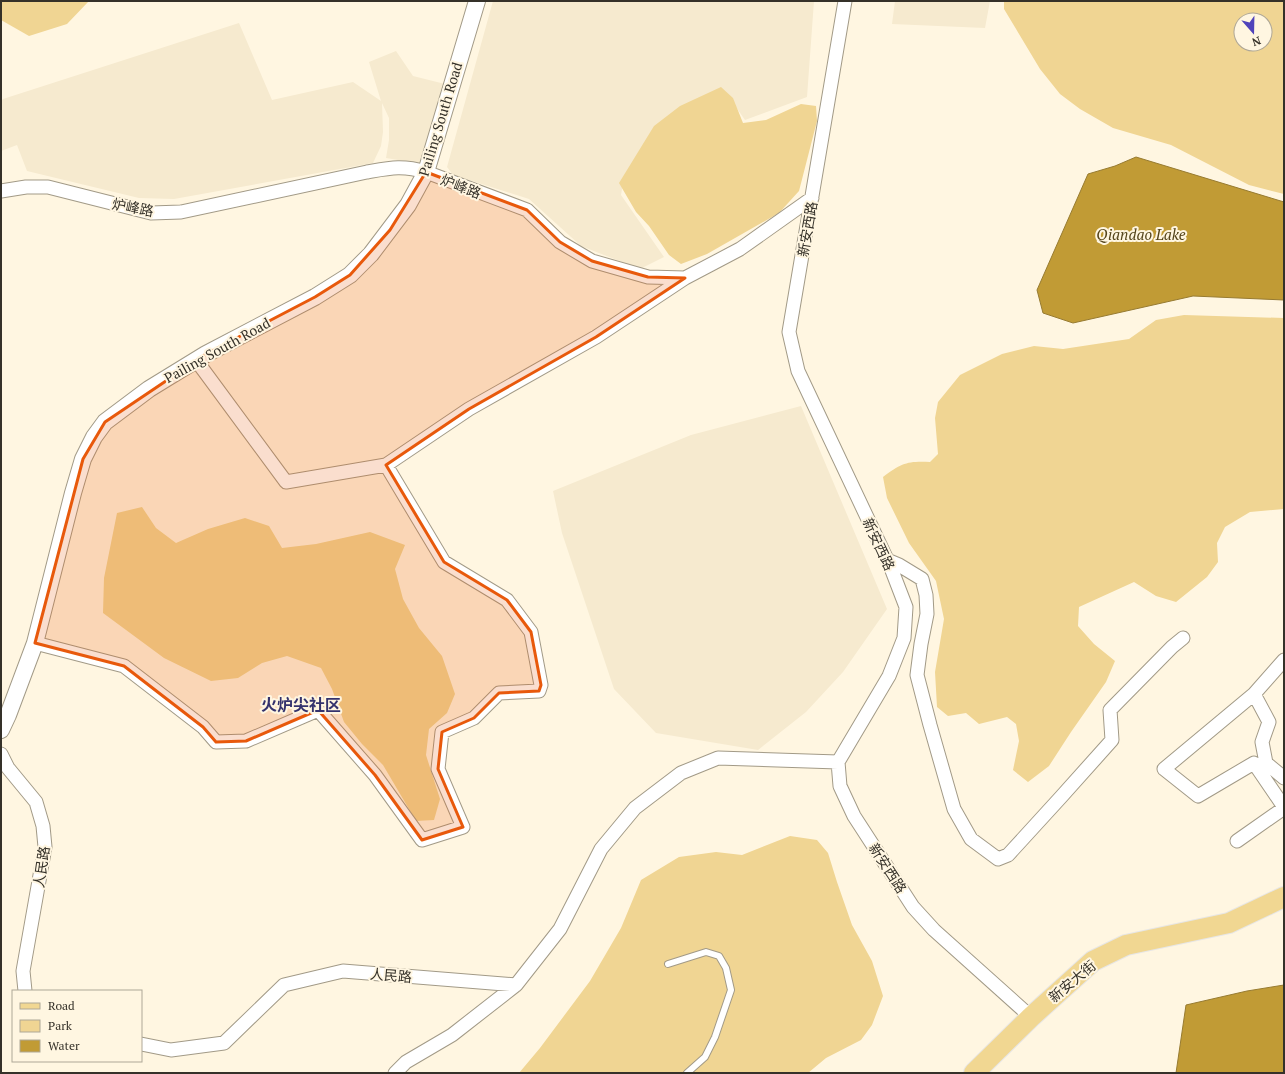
<svg xmlns="http://www.w3.org/2000/svg" width="1285" height="1074" viewBox="0 0 1285 1074" font-family="'PT Serif','Noto Sans SC',serif">
<rect width="100%" height="100%" fill="#fff6e1"/>
<!-- built -->
<path fill="#f6eacf" d="M493 1H814L807 97 745 120 731 100 623 183 621 195 664 257 640 269 581 246 529 199 453 175 447 167Z
M895 1H990L985 28 892 24Z
M239 23 272 100 353 82 381 101 369 62 396 51 413 76 445 84 422 164 386 158 389 140V118L382 103 383 132 381 146 373 163 174 199 139 198 27 171 17 145 1 151V101L3 99Z
M801 406 887 609 843 672 806 712 758 750 656 733 614 689 562 533 553 491 691 435Z"/>
<!-- green -->
<path fill="#f0d593" fill-rule="evenodd" d="M1 1H89L67 24 29 36 1 20Z
M1004 1H1284V194L1249 185 1171 145 1113 128 1080 109 1060 94 1040 69 1004 9ZM1241 20H1265V44H1241Z
M721 87 733 98 743 123 766 120 801 104 816 106 817 121 799 191 779 213 707 254 681 264 669 255 649 226 636 212 619 183 654 126 680 106Z
M1184 315 1284 318V509L1250 512 1225 527 1217 543 1218 562 1207 577 1176 602 1156 596 1134 582 1079 607 1078 626 1094 644 1115 661 1106 682 1071 732 1049 766 1028 782 1013 770 1019 741 1016 724 1007 717 979 724 966 713 948 716 937 707 935 672 944 619 936 581 909 543 887 498 883 477C902 463 907 461 930 462L938 454 935 418 938 402 960 375 1002 354 1034 346 1063 349 1129 339 1156 320Z
M142 507 156 528 176 543 208 529 245 518 269 526 282 548 316 544 370 532 405 545 395 569 403 599 419 628 442 656 455 694 447 713 429 729 426 755 440 799 434 820 416 821 383 765 362 744 344 722 332 689 321 668 287 656 262 663 238 678 211 681 164 658 103 613 104 578 117 513Z
M790 836 817 840 828 853 837 882 852 925 872 961 883 996 872 1025 861 1040 826 1058 808 1073H519L540 1048 590 981 621 928 641 880 679 857 716 852 742 855Z"/>
<!-- water -->
<path fill="#c19b35" stroke="#977b31" d="M1136 157 1284 202V300L1193 296 1073 323 1043 313 1037 290 1088 174 1115 166Z
M1284 985V1073H1176L1186 1005 1247 991Z"/>
<g fill="none" stroke-linecap="round" stroke-linejoin="round">
<!-- service casing -->
<g stroke="#a29a87" stroke-width="8">
<path id="service" d="M668 964 706 952 719 956 726 968 731 990 715 1037 705 1057 687 1073"/>
</g>
<!-- minor casing -->
<g stroke="#a29a87" stroke-width="15">
<path id="minor" d="M845 1 789 332 798 371 891 568 906 607 904 638 889 676 838 762 840 786 854 816 913 907 934 930 1031 1017
M1 191 26 187H48L151 213 181 212 367 172C390 168 402 165 426 172L527 210 560 242 592 261 648 277 685 278 740 249 812 198
M386 465 469 409 596 337 685 278
M887 560 899 565 922 579 926 595 927 614 921 644 917 675 930 725 954 809 971 839 998 859 1008 855 1061 797 1112 740 1110 710 1172 647 1183 638
M35 643 124 666 203 727 216 742 246 741 318 710 375 775 422 840 463 827 438 769 442 732 474 718 499 693 539 691 541 685 531 632 507 600 444 562 386 465 286 482 196 360
M1254 694 1284 660
M1 754 8 768 36 802 43 826 45 847 23 971 25 991
M1284 778 1266 763 1262 742 1269 722 1254 694 1164 769 1198 796 1254 763 1284 807
M1237 841 1284 808
M516 985 560 929 601 849 635 808 681 773 718 758 838 762
M141 1044 171 1050 224 1043 284 985 343 971 516 985 452 1035 406 1062 395 1073"/>
</g>
<!-- tertiary casing -->
<g stroke="#a29a87" stroke-width="18">
<path id="tertiary" d="M1 730 8 715 35 643 73 493 83 459 94 437 105 422 149 389 206 354 315 297 350 275 371 254 408 205 426 172 477 1"/>
</g>
<!-- primary casing -->
<g stroke="#e7e6e5" stroke-width="22">
<path id="primary" d="M974 1073 1031 1017 1093 961 1126 945 1229 923 1284 897"/>
</g>
<!-- service -->
<use href="#service" stroke="#fff" stroke-width="6"/>
<!-- minor -->
<use href="#minor" stroke="#fff" stroke-width="13"/>
<!-- tertiary -->
<use href="#tertiary" stroke="#fff" stroke-width="16"/>
<!-- primary -->
<use href="#primary" stroke="#f1d792" stroke-width="20"/>
</g>
<!-- marked area -->
<path fill="#e8590c" fill-opacity="0.2" stroke="#e8590c" stroke-width="3" stroke-linejoin="round" d="M426 172 527 210 560 242 592 261 648 277 685 278 596 337 469 409 386 465 444 562 507 600 531 632 541 685 539 691 499 693 474 718 442 732 438 769 463 827 422 840 375 775 318 710 246 741 216 742 203 727 124 666 35 643 83 459 105 422 206 354 315 297 350 275 390 230Z"/>
<g text-anchor="middle" dominant-baseline="central" stroke-width="4" stroke-linejoin="round" paint-order="stroke">
<!-- street labels -->
<g font-size="14" fill="#353129" stroke="#fff6e1">
<text transform="translate(440 119) rotate(-73)">Pailing South Road</text>
<text transform="translate(461 186) rotate(21)">炉峰路</text>
<text transform="translate(133 207) rotate(11)">炉峰路</text>
<text transform="translate(807 229) rotate(-80)">新安西路</text>
<text transform="translate(217 350) rotate(-29)">Pailing South Road</text>
<text transform="translate(879 544) rotate(65)">新安西路</text>
<text transform="translate(41 867) rotate(-82)">人民路</text>
<text transform="translate(888 868) rotate(57)">新安西路</text>
<text transform="translate(391 975) rotate(5)">人民路</text>
<text transform="translate(1072 981) rotate(-40)">新安大街</text>
</g>
<!-- water labels -->
<g font-size="15" font-style="italic" fill="#54441b" stroke="#fff6e1">
<text x="1141" y="234">Qiandao Lake</text>
</g>
<!-- quarter labels -->
<g font-size="16" font-weight="bold" fill="#34326d" stroke="#fff6e1">
<text x="301" y="705">火炉尖社区</text>
</g>
</g>
<!-- border -->
<rect width="1285" height="1074" fill="none" stroke="#353129" stroke-width="4"/>
<!-- legend -->
<rect x="12" y="990" width="130" height="72" fill="#fff6e1" stroke="#aea797"/>
<rect x="20" y="1003" width="20" height="6" fill="#f1d792" stroke="#aea797"/>
<text x="48" y="1010" font-size="12" fill="#353129">Road</text>
<rect x="20" y="1020" width="20" height="12" fill="#f0d593" stroke="#aea797"/>
<text x="48" y="1030" font-size="12" fill="#353129">Park</text>
<rect x="20" y="1040" width="20" height="12" fill="#c19b35" stroke="#aea797"/>
<text x="48" y="1050" font-size="12" fill="#353129">Water</text>
<!-- north arrow -->
<g transform="translate(1253 32) rotate(160)"><circle r="19" fill="#fff6e1" stroke="#aea797"/>
<path d="M0-3L7 15L0 10L-7 15Z" fill="#5043ba"/>
<text y="-6" font-size="11" font-weight="bold" text-anchor="middle" fill="#353129">N</text>
</g>
</svg>
